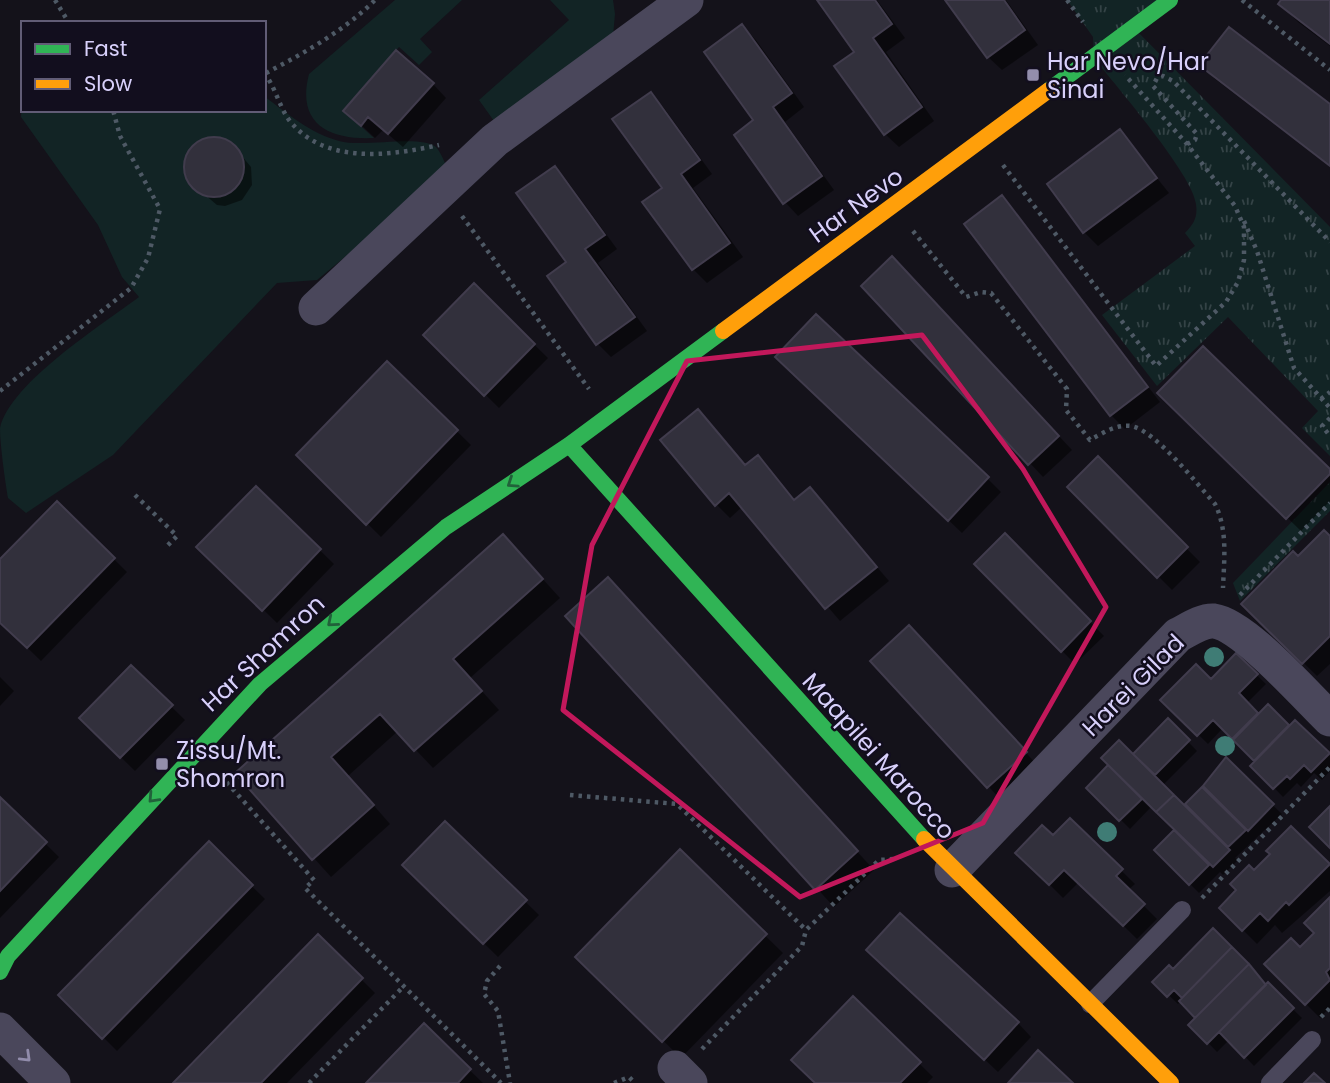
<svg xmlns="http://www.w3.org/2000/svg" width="1330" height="1083" viewBox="0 0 1330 1083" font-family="Poppins,sans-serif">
<defs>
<pattern id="park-tufts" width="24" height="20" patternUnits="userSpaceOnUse" patternTransform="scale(1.75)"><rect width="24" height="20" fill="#122425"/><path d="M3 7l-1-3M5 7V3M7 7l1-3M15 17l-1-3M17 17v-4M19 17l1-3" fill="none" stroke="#344346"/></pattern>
</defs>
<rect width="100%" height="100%" fill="#14121a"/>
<!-- grass -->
<path fill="#122425" d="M395 0H462L420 39 432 52 419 65 399 47 343 110 374 138C329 140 296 124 309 74Z
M550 0H613L615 14 613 36 494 121 479 100 569 20Z
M23 68V110H264V96C288 114 310 133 339 141 364 148 420 134 436 147 441 152 445 164 449 171L317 280 277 283 113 455 26 513 8 498C5 480 0 445 0 428 11 382 102 325 139 297L122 277 98 225 21 117Z"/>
<!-- park -->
<path fill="url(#park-tufts)" d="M1067 0H1171L1134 28 1330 227V456L1302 428 1318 411 1228 317 1157 386 1102 315 1195 246 1185 233C1194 224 1198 217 1196 204 1193 175 1116 86 1094 58L1093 37Z
M1330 482V511L1240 601 1233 583Z"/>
<!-- shadow -->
<path fill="#0007" d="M819 0H877L905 38 886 52 934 121 899 147 885 134 856 52Z
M947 0H1006L1038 45 1002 70 988 57Z
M1283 0H1330V46L1298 22 1280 4Z
M742 26 756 40 804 107 785 122 834 190 798 216 785 202 756 121Z
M1201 65 1330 107V167L1215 79Z
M433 84 446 98 403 147 383 130 375 138 346 111Z
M651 94 664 108 712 174 693 188 743 257 707 283 693 269 664 188Z
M1120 132 1169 193 1098 246 1084 232Z
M211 139H220L236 149 251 167 252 185 242 200 225 206 217 205 192 184 186 166 193 148Z
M555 168 568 182 617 249 598 263 647 331 611 357 598 344 568 262Z
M1002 197 1160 402 1125 429 1111 415Z
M906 272 1072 450 1043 477 863 286Z
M474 286 548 358 499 408 425 335Z
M387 363 471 445 381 537 298 455Z
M791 370 987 478 1001 492 962 533Z
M1159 393 1330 472V501L1301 531Z
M698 411 747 467 758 458 795 501 810 489 889 581 840 621 742 507 730 518 716 504Z
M1098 459 1200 562 1172 590 1069 487Z
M256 488 334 564 277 623 199 547Z
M57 503 127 572 41 661 0 621V562Z
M1005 536 1104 636 1075 664 976 564Z
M1330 539V664L1317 676 1244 604 1298 559Z
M520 554 560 598 470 678 499 710 433 768 398 731 348 776 390 824 331 877 237 773Z
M625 597 874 870 834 907 567 616Z
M923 640 1039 767 1002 801 872 661Z
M1236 655 1266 684 1246 704 1259 716 1268 707 1290 728 1295 722 1330 756V771L1322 780 1314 773 1301 787 1297 783 1283 797 1253 766 1257 762 1223 728 1208 744 1163 700 1211 681Z
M131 667 185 720 135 771 81 718Z
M0 677 14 691 0 706Z
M1168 721 1197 751 1162 786 1184 807 1218 773 1226 760 1282 814 1235 858 1238 860 1223 875 1220 872 1199 893 1156 850 1177 830 1152 806 1130 829 1089 788 1111 765 1133 757Z
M0 799 59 857 0 918Z
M1070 820 1135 884 1128 890 1157 919 1137 939 1079 882 1063 898 1018 853 1053 837Z
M445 823 539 915 498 957 404 865Z
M1291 828 1330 867V891L1282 933 1275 925 1257 944 1221 908 1272 854Z
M209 844 265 899 117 1051 61 995Z
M680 852 783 953 681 1058 577 957Z
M1330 899V1007L1320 1018 1266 964 1300 950 1316 933Z
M318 936 375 993 287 1083H176Z
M882 963 1018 1023 1031 1037 998 1072Z
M1173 971 1266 987 1268 985 1302 1018 1254 1066 1229 1040 1217 1052 1191 1025 1198 1018 1181 1001 1178 1004 1155 982Z
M853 998 933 1077 927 1083H817Z
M424 1026 483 1083H368Z"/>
<!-- building -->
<path fill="#32303c" stroke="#413c4d" stroke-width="2" d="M817 0H875L892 24 873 38 922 107 884 135 834 66 854 52Z
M945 0H1004L1025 30 987 58Z
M1281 0H1330V44L1278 4Z
M742 24 792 93 773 107 822 176 783 204 734 135 753 120 704 52Z
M1229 27 1330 104V166L1199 65Z
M396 50 434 83 388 134 368 117 361 126 343 111Z
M651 92 700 160 681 174 730 243 692 270 642 202 662 188 612 119Z
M1120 129 1157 178 1083 233 1047 184Z
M184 167a30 30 0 1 1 60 0a30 30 0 1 1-60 0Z
M555 166 605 235 585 249 635 317 596 345 547 276 566 262 516 193Z
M1002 195 1148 387 1110 416 964 224Z
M892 256 1059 436 1028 465 861 286Z
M474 283 535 344 484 396 423 335Z
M816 314 989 477 948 521 775 357Z
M1203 346 1330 469V474L1286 519 1157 393Z
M387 361 458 430 366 525 296 455Z
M698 409 745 465 758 455 794 500 810 487 877 567 825 609 729 493 715 506 660 440Z
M1098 456 1188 547 1157 578 1067 487Z
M256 486 321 549 262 611 196 547Z
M57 501 115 558 27 648 0 623V559Z
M1324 530 1330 536V636L1302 664 1241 604 1293 551 1298 556Z
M1005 533 1091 621 1061 652 974 564Z
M503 534 543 579 453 659 482 691 414 751 380 714 331 757 374 805 312 860 235 773Z
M608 577 858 851 815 890 565 616Z
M909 625 1027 752 987 788 870 661Z
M1236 653 1258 674 1239 693 1258 713 1232 739 1213 720 1197 736 1160 700 1196 664 1211 679Z
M131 665 173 705 120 758 79 718Z
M1268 704 1289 725 1254 761 1233 740Z
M1168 718 1190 740 1155 775 1133 754Z
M1295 720 1330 753 1311 772 1304 765 1290 779 1287 776 1273 789 1250 766Z
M1119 740 1174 795 1156 812 1101 758Z
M1226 757 1274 804 1248 831 1203 786Z
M1108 765 1142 799 1119 821 1086 788Z
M1202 787 1246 830 1228 847 1185 804Z
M1174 795 1230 850 1213 867 1156 812Z
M0 797 47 842 0 891Z
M1330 806V848L1309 827Z
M1070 818 1123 869 1116 876 1145 904 1123 926 1064 870 1049 885 1015 853 1042 825 1053 835Z
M445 821 527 900 483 944 402 865Z
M1291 826 1330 864 1289 905 1286 902 1268 921 1260 913 1242 931 1219 908 1236 890 1230 884 1249 865 1254 870 1270 854 1266 851Z
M1174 830 1209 865 1189 885 1154 850Z
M209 841 253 885 102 1039 58 995Z
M680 849 767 934 662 1042 575 957Z
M1330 897V968L1326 972 1330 980 1305 1005 1264 964 1291 938 1300 947 1314 933 1304 923Z
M900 913 1019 1022 984 1060 866 950Z
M1213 928 1232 947 1182 998 1174 990 1167 997 1152 982 1169 965 1173 969Z
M318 934 363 978 261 1083H173Z
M1232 947 1249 964 1195 1018 1179 1001Z
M1249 964 1266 985 1207 1044 1188 1025Z
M1268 982 1294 1008 1244 1058 1219 1032Z
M853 996 921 1062 900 1083H815L791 1060Z
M424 1023 471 1069 458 1083H366Z
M1038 1050 1073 1083H1008Z
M1314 1073 1325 1083H1304Z"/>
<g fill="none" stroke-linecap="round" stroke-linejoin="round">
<!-- path -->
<path stroke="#4e5965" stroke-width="4.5" stroke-dasharray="3.5 5" stroke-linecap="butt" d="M55 0 69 23
M1067 0 1083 22
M1242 0 1330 70
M264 73C275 86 279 106 289 120 324 165 389 156 439 145
M266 73C304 53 344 31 375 0
M1187 144 1195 140 1197 134 1153 86 1157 78 1163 76 1173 81 1330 242
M1003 165 1156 366 1226 302 1238 282 1244 260V227L1235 206 1187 144 1125 75
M462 216 589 389
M1244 221 1257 251 1294 368 1330 408
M913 231 966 297 981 292 991 293 1067 389 1066 410 1090 440C1103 433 1116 424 1131 426 1155 430 1198 485 1215 504 1228 530 1224 560 1223 588
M0 391 131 288 148 258 160 209 120 136 113 110
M1321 399 1330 392
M1330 418 1322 426 1330 436
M135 495 177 536 167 546
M1240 595 1330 503
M221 776 314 880 305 888 501 1083
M570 795 677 804 806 930
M1202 898 1330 767
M500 966 487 981 484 994 498 1011 510 1083
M1321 1017 1330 1008
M702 1049 802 946 806 930 879 860 895 859
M309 1083 404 986
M614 1083 629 1077 635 1083"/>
<!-- lane -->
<path stroke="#4a475b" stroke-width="18" d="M1090 1004 1182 910
M1270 1083 1312 1040"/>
<!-- street -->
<path stroke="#4a475b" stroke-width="35" d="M316 308 495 140 686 0
M952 870 1178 635C1188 630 1202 620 1214 621 1244 625 1306 696 1330 719
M0 1030 53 1083
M675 1068 690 1083"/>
<!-- fast -->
<path stroke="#30b455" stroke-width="16" d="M1049 90 1170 0
M569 445 924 839
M0 972 8 956 260 684 446 527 569 445 723 331"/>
<!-- slow -->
<path stroke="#ff9f0a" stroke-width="16" d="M723 331 1049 90
M924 839 1171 1083"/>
</g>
<!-- trees -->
<g fill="#3f7c75">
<circle cx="1214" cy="657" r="10"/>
<circle cx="1225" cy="746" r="10"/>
<circle cx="1107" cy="832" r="10"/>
</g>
<!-- one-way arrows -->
<defs><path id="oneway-chevron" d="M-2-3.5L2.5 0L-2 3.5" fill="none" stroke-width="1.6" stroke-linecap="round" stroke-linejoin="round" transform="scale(1.75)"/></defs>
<g stroke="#21613a">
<use href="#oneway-chevron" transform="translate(512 483) rotate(146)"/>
<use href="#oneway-chevron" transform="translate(332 622) rotate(140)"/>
<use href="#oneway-chevron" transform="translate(153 798) rotate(133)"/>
</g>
<use stroke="#918cab" href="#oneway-chevron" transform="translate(26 1057) rotate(44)"/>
<!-- marked area -->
<path fill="none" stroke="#c2185b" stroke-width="5" stroke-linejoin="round" d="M922 335 1023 469 1106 607 983 823 800 897 563 710 592 545 687 361Z"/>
<!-- markers -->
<g fill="#938eac" stroke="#120e1e" stroke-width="2.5">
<rect x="1026" y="68" width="14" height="14" rx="3.5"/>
<rect x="155" y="757" width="14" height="14" rx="3.5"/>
</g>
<g text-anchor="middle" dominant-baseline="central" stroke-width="5" stroke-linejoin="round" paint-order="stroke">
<!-- poi labels -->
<g font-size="24" fill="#d8d0fb" stroke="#120e1e" text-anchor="start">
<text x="1047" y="61">Har Nevo/Har<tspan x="1047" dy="28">Sinai</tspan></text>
<text x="176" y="750">Zissu/Mt.<tspan x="176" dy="28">Shomron</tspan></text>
</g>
<!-- street labels -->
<g font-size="24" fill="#d8d0fb" stroke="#120e1e">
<text transform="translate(856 205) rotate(-36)">Har Nevo</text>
<text transform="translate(263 653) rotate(-43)">Har Shomron</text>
<text transform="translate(1133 685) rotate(-45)">Harei Gilad</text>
<text transform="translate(879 756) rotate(48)">Maapilei Marocco</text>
</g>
</g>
<!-- legend -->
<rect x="21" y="21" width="245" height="91" fill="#120e1e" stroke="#615c76" stroke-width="2"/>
<rect x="35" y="44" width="35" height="10" fill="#30b455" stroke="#615c76" stroke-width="2"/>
<text x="84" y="56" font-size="21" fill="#d8d0fb">Fast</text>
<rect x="35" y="79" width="35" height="10" fill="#ff9f0a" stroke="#615c76" stroke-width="2"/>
<text x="84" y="91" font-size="21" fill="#d8d0fb">Slow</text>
</svg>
